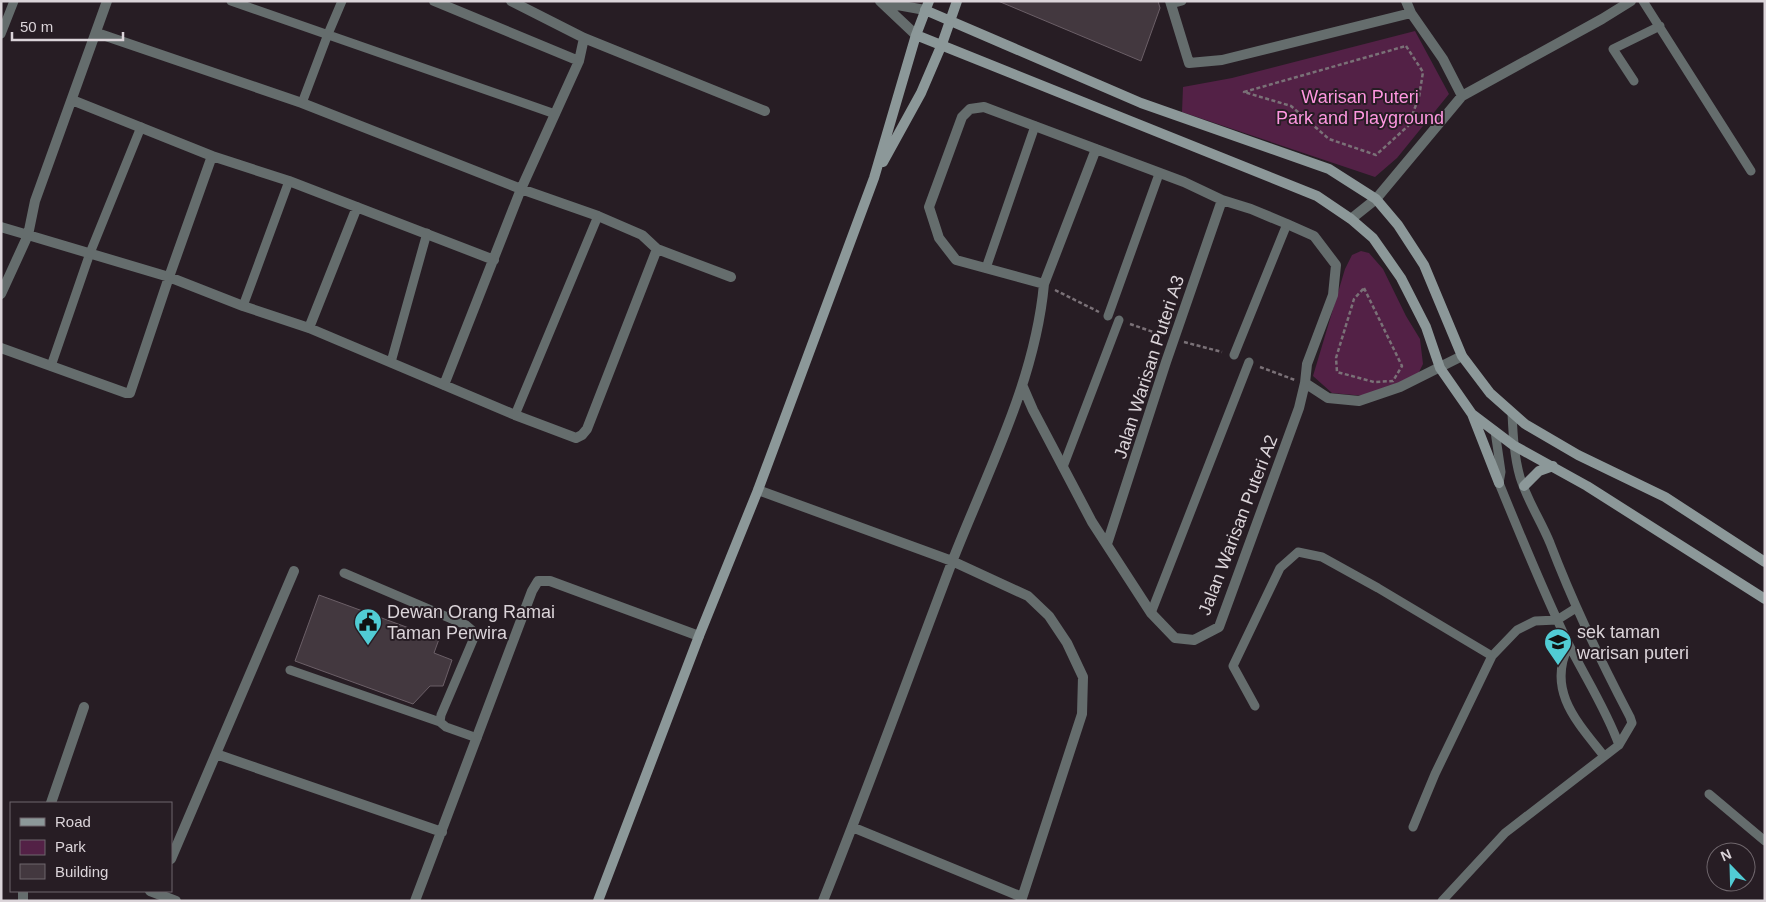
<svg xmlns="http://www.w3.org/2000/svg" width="1766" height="902" viewBox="0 0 1766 902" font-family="Helvetica,sans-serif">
<rect width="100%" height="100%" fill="#271d24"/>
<!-- green -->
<path fill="#532146" d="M1415 31 1449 94 1397 158 1375 177 1182 112 1183 87 1232 78Z
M1361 251 1369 253 1383 269 1406 316 1420 339 1423 364 1416 378 1365 396 1332 393 1313 376 1345 269 1352 255Z"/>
<!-- building -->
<path fill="#43383f" stroke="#6b5f67" d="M998 1H1158L1160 8 1141 61Z
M319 595 439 639 434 653 452 660 443 686H430L413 704 295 661Z"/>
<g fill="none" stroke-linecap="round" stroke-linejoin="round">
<!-- path -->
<path stroke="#7a7177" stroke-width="2.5" stroke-dasharray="4 2.5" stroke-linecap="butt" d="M1406 46 1423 72 1419 97 1408 126 1376 155 1329 139 1291 106 1244 92Z
M1364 288 1402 366 1393 381 1374 382 1337 372 1336 358 1354 299Z
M1055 290 1099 312
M1130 324 1162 335
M1184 342 1222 352
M1260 367 1295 380"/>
<!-- lane -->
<path stroke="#656d6d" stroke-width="9" d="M231 1 555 114
M1643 1 1751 171
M1171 4 1182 1
M1 34 14 1
M1634 81 1613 49 1660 26
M302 103 328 34 342 1
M986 268 1035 126
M243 306 289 181
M1108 316 1159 174
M1234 355 1287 224
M391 362 427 233
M51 366 90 253 141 127
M515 415 598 216
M1495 431 1501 472 1499 483C1521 537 1543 591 1568 643 1585 677 1606 709 1619 745
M1063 467 1119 320
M344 573 466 625 473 631V640L441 715 440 722 446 727 477 738
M1151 613 1249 362
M1569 645C1546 690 1577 722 1604 756
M290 670 440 722
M1255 706 1233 666 1280 568 1298 552 1322 557 1378 588 1492 656
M1709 794 1765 841
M1413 827 1435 774 1492 656 1517 630 1535 621 1557 620 1576 608
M1442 901 1505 833 1619 745 1632 723 1630 717C1600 660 1573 603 1550 543 1541 521 1527 500 1520 477 1514 456 1513 434 1512 413"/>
<!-- street -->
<path stroke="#656d6d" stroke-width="10" d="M107 1 35 201 28 235 169 277 243 306 309 328 515 415 576 438 582 435 587 429 657 249
M434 1 579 61
M511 1 584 38 765 111
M880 1 916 35
M1170 1 1189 63 1222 60 1411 13
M1406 1 1411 13 1443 59 1462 96
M881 2 925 10
M97 33 302 103 521 189 598 216 642 235 657 249 731 277
M72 100 212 156
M1351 219 1376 199 1462 96 1602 19 1631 1
M1 227 28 235 1 294
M309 328 357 207
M1 348 126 393H130L169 277 212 156 289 181 494 260
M1305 383 1328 398 1359 401 1400 387 1462 356
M444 385 521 189 579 61 584 38
M1023 387 1033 410 1092 522 1151 613 1175 638 1194 640 1219 627 1299 408 1305 383 1307 364 1333 295 1336 265 1314 236 1287 224 1251 209 1222 200 1184 182 984 107 970 109 962 117 929 207 939 238 956 260 1044 284
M758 490 952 561 1028 596 1049 616 1067 643 1083 677 1082 714 1021 901
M1107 544 1166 362 1222 200
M216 754 442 832
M51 803 84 707
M852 827 1022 897
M171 859 294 571
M23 891V901
M150 891 176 901
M415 901 532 591 538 581H550L699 636
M823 901C868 789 909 675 952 562 987 472 1035 382 1044 284L1096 149"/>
<!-- secondary -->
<path stroke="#8c9899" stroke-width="10" d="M925 10 1141 103 1329 169 1376 199 1398 225 1424 265 1462 356 1490 393 1525 424 1578 455 1665 497 1765 562
M916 35 1317 196 1351 219 1373 238 1401 278 1426 327 1440 368 1472 414 1513 445 1587 486 1765 599
M883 162 921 93 942 44 957 1
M1472 414 1499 483
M1524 486 1539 471 1553 466
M598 901 699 636 758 490 874 178 916 35 929 1"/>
</g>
<!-- icons -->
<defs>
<g id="civic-pin" transform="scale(1.4375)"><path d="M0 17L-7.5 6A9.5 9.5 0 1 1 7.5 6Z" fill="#51ccd4" stroke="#271d24"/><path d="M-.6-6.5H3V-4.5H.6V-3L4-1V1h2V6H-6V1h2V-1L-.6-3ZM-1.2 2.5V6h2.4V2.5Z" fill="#111"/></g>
<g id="school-pin" transform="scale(1.4375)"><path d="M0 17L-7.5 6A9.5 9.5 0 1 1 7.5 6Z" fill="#51ccd4" stroke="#271d24"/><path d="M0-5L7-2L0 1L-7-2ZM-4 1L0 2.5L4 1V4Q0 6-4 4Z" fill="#111"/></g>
</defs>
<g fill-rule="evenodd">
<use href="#civic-pin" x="368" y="622"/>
<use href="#school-pin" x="1558" y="642"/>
</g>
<g text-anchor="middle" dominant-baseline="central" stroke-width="4" stroke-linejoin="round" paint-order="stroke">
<!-- park labels -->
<g font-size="18" fill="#fe97e0" stroke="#271d24">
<text x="1360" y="97">Warisan Puteri<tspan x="1360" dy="21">Park and Playground</tspan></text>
</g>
<!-- street labels -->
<g font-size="18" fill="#dbd4d9" stroke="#271d24">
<text transform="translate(1149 367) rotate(-72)">Jalan Warisan Puteri A3</text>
<text transform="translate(1238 525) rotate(-69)">Jalan Warisan Puteri A2</text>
</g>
<!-- poi labels -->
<g font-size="18" fill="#dbd4d9" stroke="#271d24" text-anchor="start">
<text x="387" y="612">Dewan Orang Ramai<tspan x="387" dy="21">Taman Perwira</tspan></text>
<text x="1577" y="632">sek taman<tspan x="1577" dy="21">warisan puteri</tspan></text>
</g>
</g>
<!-- border -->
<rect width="1766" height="902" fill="none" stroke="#dbd4d9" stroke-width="5"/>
<!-- legend -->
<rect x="10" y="802" width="162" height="90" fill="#271d24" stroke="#6f666c"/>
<rect x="20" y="818" width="25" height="8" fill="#8c9899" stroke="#6f666c"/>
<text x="55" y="827" font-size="15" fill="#dbd4d9">Road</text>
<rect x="20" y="840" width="25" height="15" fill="#532146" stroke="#6f666c"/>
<text x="55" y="852" font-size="15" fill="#dbd4d9">Park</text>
<rect x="20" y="864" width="25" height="15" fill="#43383f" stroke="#6f666c"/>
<text x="55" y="877" font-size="15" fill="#dbd4d9">Building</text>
<!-- north arrow -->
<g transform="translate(1731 867) rotate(337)"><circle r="24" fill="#271d24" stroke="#6f666c"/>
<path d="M0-4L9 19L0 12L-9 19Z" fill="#51ccd4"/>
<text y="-8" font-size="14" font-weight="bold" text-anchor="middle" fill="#dbd4d9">N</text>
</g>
<!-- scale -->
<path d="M12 32v8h111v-8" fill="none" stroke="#dbd4d9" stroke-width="2.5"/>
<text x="20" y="32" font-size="15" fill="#dbd4d9" stroke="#271d24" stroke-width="4" paint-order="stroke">50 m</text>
</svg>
